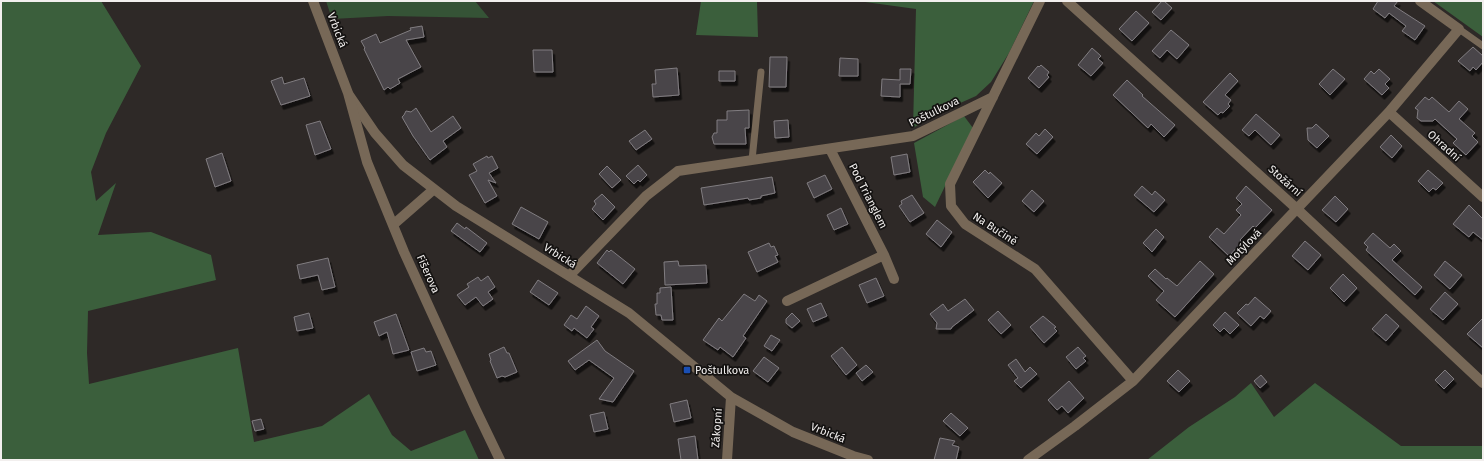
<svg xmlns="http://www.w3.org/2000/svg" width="1484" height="461" viewBox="0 0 1484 461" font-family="'Fira Sans',sans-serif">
<defs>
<filter id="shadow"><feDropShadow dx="2.5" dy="4.5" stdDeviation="0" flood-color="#0009"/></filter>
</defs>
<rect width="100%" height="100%" fill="#2e2927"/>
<!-- green -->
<path fill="#355336" d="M326 1H475L489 18 388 16 332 19Z"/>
<!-- forest -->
<path fill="#3b5f3c" d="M1 1H101L141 66 106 133 91 172 96 201 116 183 98 235 151 232 211 255 216 280 88 311 87 353 89 384 238 348 254 442 322 426 369 394 392 435 411 451 465 430 479 460H1Z
M701 1H757L758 37 696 35Z
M858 1H1034L1009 53 991 82 976 96 940 112 913 128 916 9Z
M1433 1H1483V37Z
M964 116 973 128 935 207 923 197 914 143Z
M1251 383 1274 417 1315 383 1401 446H1483V460H1147L1189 427 1235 397Z"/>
<!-- building -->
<path fill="#494549" stroke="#817d81" filter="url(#shadow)" d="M1162 1H1164L1172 8 1161 20 1152 12Z
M1378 1H1398L1394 6 1425 26 1415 40 1402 31 1406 26 1389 13 1385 18 1373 9Z
M1136 11 1149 23 1132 41 1119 29Z
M422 26 424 37 406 40 421 67 398 79 400 83 390 89 388 87 384 90 364 49 365 48 361 41 376 34 380 43 411 30 410 28Z
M1171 30 1189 45 1177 59 1167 50 1160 58 1152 51Z
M1473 47 1483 56V62L1476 70 1473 67 1470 71 1458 61Z
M1092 48 1101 56 1098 59 1103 63 1091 76 1078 65Z
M533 50H552L553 72H534Z
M770 57H787L786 87H769Z
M840 58 858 59V76H839Z
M1041 65 1049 72 1047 75 1049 77 1039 88 1028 78 1038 66 1039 67Z
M677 68 679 95 653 97 652 84H656L655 70Z
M900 69H911L910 84H900V97L881 96 882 79 900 80Z
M1333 69 1345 79 1330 95 1319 84Z
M1379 69 1390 79 1385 84 1389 88 1382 95 1364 79 1371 71 1374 74Z
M719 71H735V81H719Z
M1230 73 1238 81 1225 95 1231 100 1228 104 1230 106 1223 113 1221 112 1218 115 1203 102Z
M282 77 284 84 304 78 310 96 281 105 271 81Z
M1127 80 1143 95 1142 96 1175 125 1164 137 1151 124 1148 128 1113 95Z
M1425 97 1429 100 1432 97 1449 112 1459 101 1468 109 1459 119 1475 133 1472 136 1478 142 1466 155 1453 143 1457 139 1435 119 1433 121H1421L1417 118 1418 110 1415 108Z
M416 108 431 132 453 116 461 128 443 141 447 147 430 160 413 136 402 117 404 115 406 111 411 112Z
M749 110V128H745L746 144H714L712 137 714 133H717V120H727V111Z
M1256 114 1280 135 1271 145 1255 130 1249 136 1242 130Z
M788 120 789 137 775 138 774 121Z
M320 121 331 149 315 155 306 125Z
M1316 124 1329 136 1317 148 1308 140 1307 128H1312Z
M1045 129 1053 137 1037 154 1026 144 1036 133 1039 136Z
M645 130 652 139 636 150 629 141Z
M1391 135 1402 146 1392 158 1380 147Z
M222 153 231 181 215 187 206 159Z
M907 154 910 172 894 175 891 157Z
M487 156 488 158 492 156 498 168 489 173 496 183 488 180 497 196 485 203 469 175 477 171 473 164Z
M638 165 647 175 640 182 638 180 634 184 626 176Z
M607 166 621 180 612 188 599 174Z
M985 170 989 174 990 172 1002 183 988 198 973 182Z
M1428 170 1443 183 1436 190 1433 188 1429 192 1418 181Z
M825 175 832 189 814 198 807 183Z
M772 177 775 193 761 196V198L749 200 748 198 704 205 701 188Z
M1142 186 1152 195 1155 191 1165 200 1154 212 1134 195Z
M1246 186 1272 210 1255 228 1253 226 1240 240 1242 242 1229 256 1209 237 1217 228 1224 234 1241 215 1236 210 1242 204 1236 198Z
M1032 190 1044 201 1034 212 1022 201Z
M602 194 615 207 603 220 592 209 596 204 594 201Z
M912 195 924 213 910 222 899 206 902 204 901 201Z
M1335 196 1348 209 1336 222 1322 210Z
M1469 205 1483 219V240L1473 232 1469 237 1453 224Z
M521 207 548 222 539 239 512 224Z
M841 208 848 224 834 230 827 215Z
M937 220 952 232 941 247 926 234Z
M457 223 465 229 466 227 487 243 480 252 451 231Z
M1156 229 1164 237 1152 252 1143 243Z
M1373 233 1390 248 1394 244 1401 251 1392 260 1422 287 1415 295 1366 250 1368 247 1364 243Z
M1305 241 1321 255 1308 270 1292 256Z
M769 243 771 247 774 246 778 255 775 256 778 262 757 272 748 252Z
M607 250 609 252 611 250 635 269 623 284 597 263Z
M328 258 335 287 322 290 318 275 300 279 297 265Z
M678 261 679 266 706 265 707 283 665 285 664 262Z
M1200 261 1214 274 1175 317 1156 300 1164 291 1148 276 1155 269 1166 279 1167 278 1177 286Z
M1445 261 1462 275 1450 289 1434 275Z
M1343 274 1357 288 1344 302 1330 288Z
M488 276 495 287 488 292 493 299 483 306 476 297 465 305 457 295 469 287 467 284 478 277 481 281Z
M876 278 884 296 867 303 859 285Z
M538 280 558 293 549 305 530 292Z
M671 287 673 320H662L661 315H656L655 304H657V293H660V288Z
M1445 292 1458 304 1443 320 1430 309Z
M744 294 755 301 759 295 767 301 743 336 746 338 733 357 720 347 718 350 703 340 719 318 722 321Z
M1255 297 1271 311 1264 319 1260 316 1251 326 1237 313 1246 304 1248 305Z
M965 299 974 310 952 327 951 329H936L937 323 930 314 943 304 948 311Z
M821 303 827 316 813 322 807 309Z
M586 306 599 316 591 327 594 329 587 338 574 328 572 331 564 325 571 315 577 319Z
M998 311 1011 325 1001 334 988 320Z
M1225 312 1239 325 1230 334 1224 328 1220 332 1213 325Z
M309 313 313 328 297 331 294 317Z
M792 313 800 321 792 328 786 323V319Z
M396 314 409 350 393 354 387 332 379 336 374 322Z
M1386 314 1399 326 1386 341 1372 329Z
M1043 316 1056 327 1054 328 1057 331 1044 343 1030 327Z
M1483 318V348L1467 334Z
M771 335 780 340 772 351 764 346Z
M597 340 605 351 634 371 613 402 599 399 614 378 589 360 575 370 568 361Z
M504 347 507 353H509L517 372 505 377 502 376 497 378 490 361 491 360 489 354Z
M842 347 857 365 846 375 831 356Z
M1078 347 1086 356 1083 358 1086 361 1076 369 1066 357Z
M424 348 426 352 431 351 436 365 417 371 411 352Z
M764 357 779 368 768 382 753 371Z
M1016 359 1025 372 1030 367 1037 374 1021 388 1014 381 1018 378 1008 365Z
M866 365 873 372 862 381 856 373Z
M1178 370 1190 381 1179 392 1167 381Z
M1445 370 1454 379 1444 389 1435 380Z
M1261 375 1267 382 1260 388 1254 381Z
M1069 381 1084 398 1068 413 1062 406 1057 410 1048 400Z
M687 400 691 418 674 422 670 404Z
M604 412 608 429 594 432 590 415Z
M951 413 968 428 960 436 943 421Z
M261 419 264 429 255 431 252 421Z
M695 436 698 460H681L678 439Z
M940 438 955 441 952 445 959 447 956 460H934Z"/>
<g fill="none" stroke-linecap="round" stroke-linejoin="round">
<!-- service -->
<path stroke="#776857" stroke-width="7" d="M1459 29 1483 46
M752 160 761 72"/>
<!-- minor -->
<path stroke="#776857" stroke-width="10" d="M1040 1 950 184 951 206 965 224 1035 269 1133 381
M1067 1 1297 209 1483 383
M349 95 375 133 403 165 456 206 629 313 731 397 793 432 853 456 868 460
M1389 112 1483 197
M394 224 433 190
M884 255 894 279
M569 276 646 196 678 171 913 136 993 97
M787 301 884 255 830 149
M727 460 731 397
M1028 460 1075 426 1133 381 1389 112 1459 29 1420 1"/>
<!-- tertiary -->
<path stroke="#776857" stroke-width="10" d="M313 1 348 93 367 162 404 252 476 410 500 460"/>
</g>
<!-- markers -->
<rect fill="#1a4fb4" stroke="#141211" stroke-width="1.5" x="683" y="366" width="8" height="8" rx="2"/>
<g text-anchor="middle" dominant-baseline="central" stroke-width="3.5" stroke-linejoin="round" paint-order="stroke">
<!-- street labels -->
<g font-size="11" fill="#f2efee" stroke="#141211">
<text transform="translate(337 30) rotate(69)">Vrbická</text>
<text transform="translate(934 112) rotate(-26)">Poštulkova</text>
<text transform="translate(1444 146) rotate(42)">Ohradní</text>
<text transform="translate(1285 181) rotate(42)">Stožární</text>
<text transform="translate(868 196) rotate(63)">Pod Trianglem</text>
<text transform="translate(995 229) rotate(33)">Na Bučině</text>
<text transform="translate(1244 247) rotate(-46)">Motýlová</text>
<text transform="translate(560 256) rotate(32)">Vrbická</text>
<text transform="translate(428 274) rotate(66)">Fišerova</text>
<text transform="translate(717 428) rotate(-86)">Zákopní</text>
<text transform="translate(828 433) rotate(22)">Vrbická</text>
</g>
<!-- poi labels -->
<g font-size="11" fill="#f2efee" stroke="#141211" text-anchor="start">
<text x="695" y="370">Poštulkova</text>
</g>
</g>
<!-- border -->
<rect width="1484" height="461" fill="none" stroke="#f2efee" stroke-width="4"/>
</svg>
